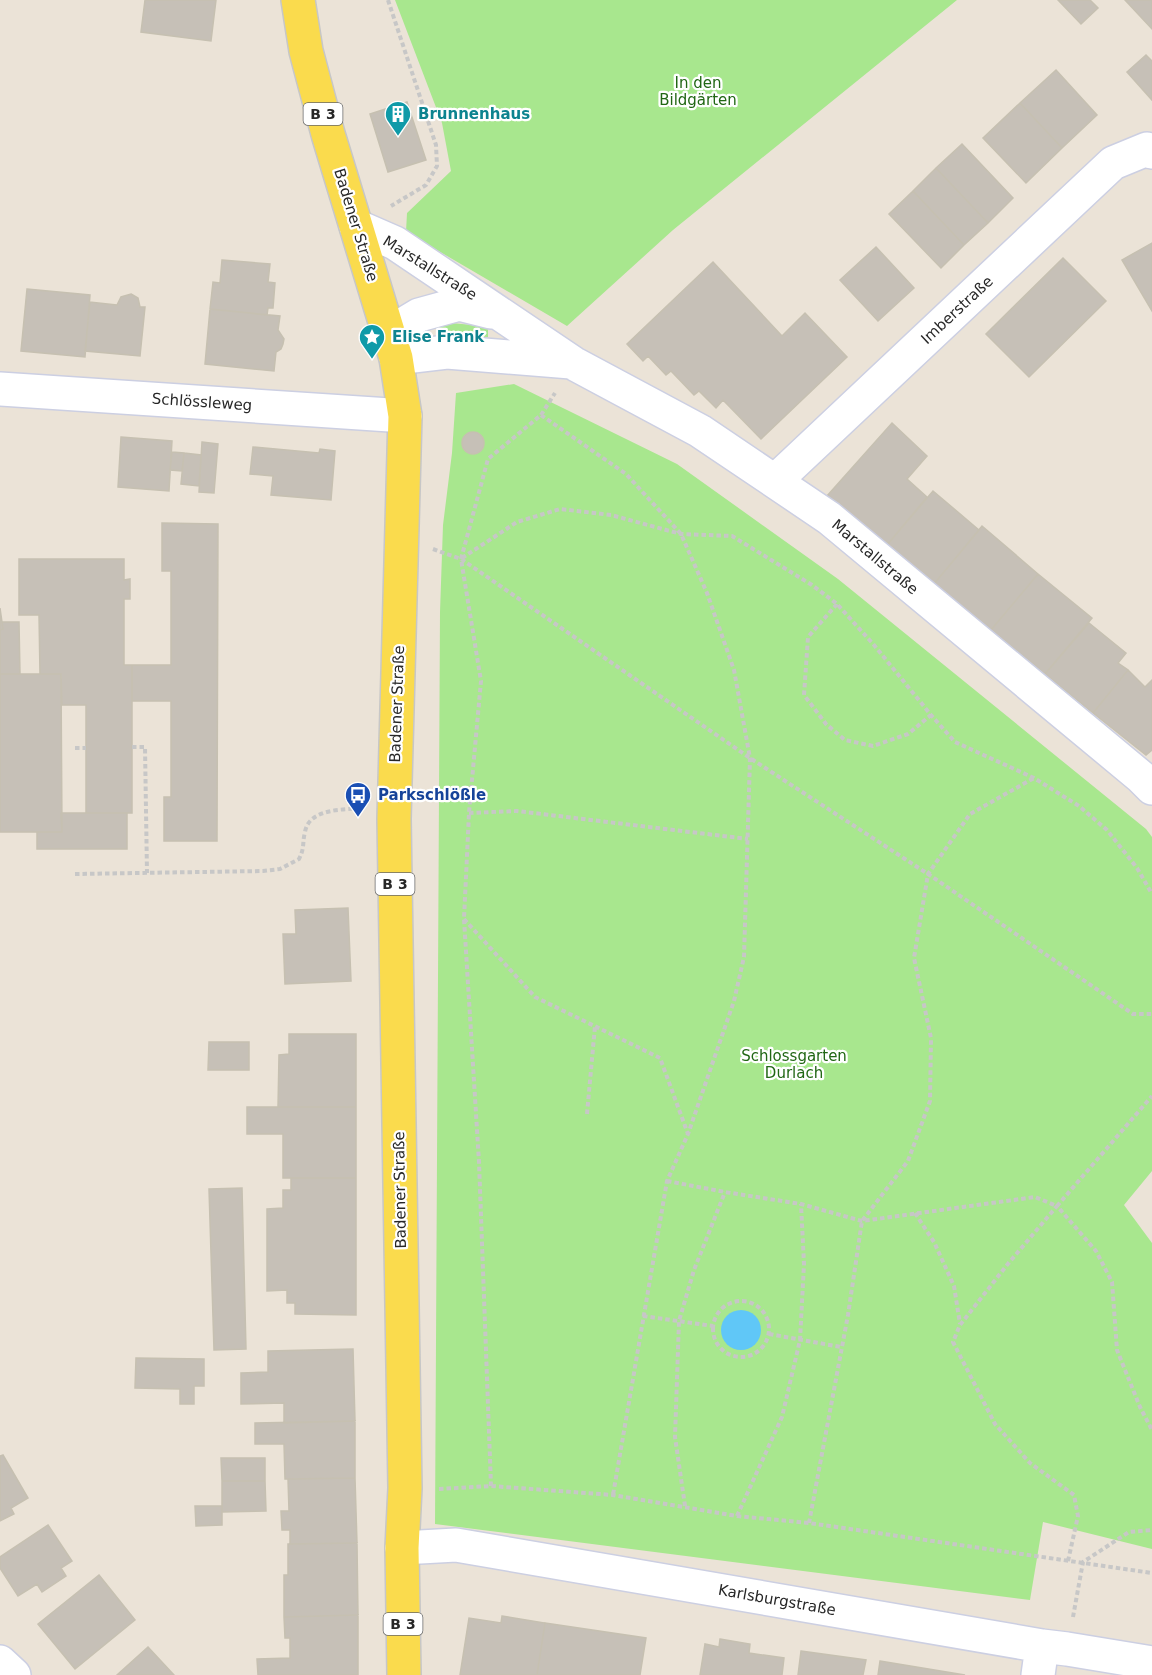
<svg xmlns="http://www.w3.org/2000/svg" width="1152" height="1675" viewBox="0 0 1152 1675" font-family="'DejaVu Sans',sans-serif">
<rect width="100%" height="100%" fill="#ebe3d7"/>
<!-- green -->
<path fill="#a8e78e" d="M395 0H957L673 230 567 326 406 232 407 213 451 171 442 123Z
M451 323 483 326 488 328V337L438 335 439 326Z
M514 384 677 464 838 579 1146 829 1152 837V1171L1124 1205 1152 1243V1549L1043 1522 1030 1600 435 1524 440 612 443 525 452 453 456 393Z"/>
<!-- water -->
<path fill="#60c7f7" d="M721 1330a20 20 0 1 1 40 0a20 20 0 1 1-40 0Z"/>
<!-- building -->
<path fill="#c6c0b7" stroke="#c6c0b1" stroke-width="1.5" d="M145 0H216L211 41 141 32Z
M1058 0H1090L1098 8 1081 24Z
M1125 0H1152V29Z
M1146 55 1152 61V100L1127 72Z
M1056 70 1097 115 1062 148 1020 103Z
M407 102 426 160 388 172 370 114Z
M1020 103 1062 148 1026 183 983 138Z
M962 144 1013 198 988 223 936 168Z
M936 168 988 223 964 245 913 191Z
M913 191 964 245 941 268 889 214Z
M1152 243V311L1122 260Z
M876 247 914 288 878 321 840 280Z
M1063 258 1106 301 1029 377 986 334Z
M222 260 270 264 268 282 275 283 273 308H268L267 315 210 309 213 282 220 283Z
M713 262 782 336 805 313 847 357 761 439 723 400 716 408 699 391 694 395 671 371 666 375 648 356 643 361 627 344Z
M27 289 90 295 85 357 21 351Z
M131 294 138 298 140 307H145L140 356 85 351 90 302 117 305 121 297Z
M210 309 280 316 278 330 284 339 283 344 281 349 276 352 274 371 205 364Z
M892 423 927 456 907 479 927 497 887 545 827 496Z
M462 443a11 11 0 1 1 22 0a11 11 0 1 1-22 0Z
M121 437 172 441 169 491 118 487Z
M202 442 218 444 214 493 199 492Z
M253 447 319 453 320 449 335 451 331 500 271 495 273 476 250 474Z
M172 452 184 453 182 471 170 470Z
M184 453 201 455 199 486 181 484Z
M933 491 979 530 934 584 887 545Z
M162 523 218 524 217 841H164V797H171V701H132V665H171V571H162Z
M982 526 1038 574 991 630 934 584Z
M19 559H124V580L130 579V599H124V665H132V813H86V705H62L61 674H40L39 615H19Z
M1038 574 1092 618 1045 674 991 630Z
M0 608 3 629 0 630Z
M2 622H19L20 674H0V630L3 629Z
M1089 623 1126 653 1118 663 1128 670 1093 713 1045 674Z
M1128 670 1145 687 1152 680V750L1146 755 1093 713Z
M0 674H61L62 832H0Z
M61 813H127V849H37V832H62Z
M348 908 351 981 285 984 283 934H296L295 910Z
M289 1034H356V1107H278L279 1055 289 1054Z
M209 1042H249V1070H208Z
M247 1107H356V1178H283V1134H247Z
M291 1178H356V1315L295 1314V1303H287V1290L267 1291V1209L283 1208V1190H291Z
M242 1188 246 1349 214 1350 209 1189Z
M353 1349 355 1421 284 1423V1403L241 1404V1373L268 1372V1351Z
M136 1358 204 1359V1386H194V1404H180V1389L135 1388Z
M355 1421V1478L285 1479 284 1444H255V1423Z
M3 1455 28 1498 11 1508 14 1514 0 1521V1456Z
M221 1458H265V1481H222Z
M355 1478 357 1543 290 1544V1530H282L281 1511H289L288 1479Z
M222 1481H265L266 1511 222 1512Z
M195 1506H222V1525L196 1526Z
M48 1525 72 1561 61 1568 66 1576 42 1592 37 1584 18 1596 0 1568V1557Z
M357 1543 358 1615 284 1617V1575H288V1544Z
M99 1575 135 1620 75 1669 38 1624Z
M358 1615V1675H258L257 1659 290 1658V1638H285L284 1617Z
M502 1616 545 1623 537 1675H460L469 1618 501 1623Z
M545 1623 646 1638 640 1675H537Z
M720 1639 750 1644 749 1653 784 1658 782 1675H700L705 1644 719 1647Z
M148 1647 174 1675H117Z
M801 1651 866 1660 863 1675H798Z
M880 1661 965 1675H878Z"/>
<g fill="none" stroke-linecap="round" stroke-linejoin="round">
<!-- minor casing -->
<g stroke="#cccfe2" stroke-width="36">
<path id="minor" d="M356 226 395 243 573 363 700 431 829 518 1141 777 1152 788
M389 333 419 315 459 304 491 312
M396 358 447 352 571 362
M0 389 405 416
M775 481 1113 163 1147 149 1152 152
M402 1548 456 1545 1042 1646 1067 1649 1152 1663
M0 1662 14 1675
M1038 1675 1042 1646"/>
</g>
<!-- major casing -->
<g stroke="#c7c7c7" stroke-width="36">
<path id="major" d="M298 0 306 51 328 134 396 358 405 416 394 819 405 1488 402 1548 404 1675"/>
</g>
<!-- path -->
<path stroke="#c7c7c7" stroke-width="4" stroke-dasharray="4.5 3" stroke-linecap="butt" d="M388 0 436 145 437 166 426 185 391 206
M541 415 555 393
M433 549 461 559 750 758 928 874 1133 1014H1152
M462 558 517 522 560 509 611 515 681 534 732 536 812 585 837 604 874 645 931 715 955 742 1034 778 1079 806 1107 830 1137 868 1152 894
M837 604 808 637 804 695 826 724 845 740 873 746 908 734 931 715
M132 747H145L147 873
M75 748H86
M469 813 517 811 748 839
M75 874 263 871 280 869 299 859C305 847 302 844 305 832 309 808 343 810 361 808
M464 919 535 997 660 1058 688 1134
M587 1114 595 1026
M667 1181 725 1192 801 1204 862 1221 1035 1197 1057 1206 1152 1096
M915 1213 934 1242 954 1286 960 1324
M713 1329a28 28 0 1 1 56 0a28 28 0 1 1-56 0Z
M643 1316 713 1326
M769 1334 841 1347
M491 1486 479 1162 464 919 469 813 481 681 461 559 488 459 541 415 626 474 681 534 707 593 734 670 750 758 744 957 734 1001 688 1134 667 1181 613 1495
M439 1489 491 1486 613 1495 737 1516 809 1523 1152 1573
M685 1506 675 1437 679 1321 694 1270 725 1192
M737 1516 782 1417 800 1340 804 1264 801 1204
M809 1523 848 1315 862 1221 908 1161 930 1101 931 1038 914 958 928 874 970 814 1034 778
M1068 1561 1078 1516 1074 1495 1030 1463 995 1424 953 1342 960 1325 1007 1265 1057 1206 1096 1251 1112 1282 1117 1350 1140 1407 1152 1430
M1073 1617 1083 1562 1129 1532 1152 1530"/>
<!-- minor -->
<use href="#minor" stroke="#fff" stroke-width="33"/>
<!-- major -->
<use href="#major" stroke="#fadb4d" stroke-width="33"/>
</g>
<!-- icons -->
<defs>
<g id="building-pin" transform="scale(1.35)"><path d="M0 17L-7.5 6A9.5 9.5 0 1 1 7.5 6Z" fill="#0f9aa8" stroke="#fff"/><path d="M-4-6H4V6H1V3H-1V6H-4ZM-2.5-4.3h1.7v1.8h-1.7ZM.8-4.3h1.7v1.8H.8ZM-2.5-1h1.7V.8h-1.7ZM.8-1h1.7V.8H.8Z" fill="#fff"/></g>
<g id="sight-pin" transform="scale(1.35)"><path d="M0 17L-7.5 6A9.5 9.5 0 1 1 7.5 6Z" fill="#0f9aa8" stroke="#fff"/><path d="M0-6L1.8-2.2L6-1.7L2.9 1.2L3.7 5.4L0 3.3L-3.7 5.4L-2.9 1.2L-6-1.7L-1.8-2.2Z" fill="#fff"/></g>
<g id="bus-pin" transform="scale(1.35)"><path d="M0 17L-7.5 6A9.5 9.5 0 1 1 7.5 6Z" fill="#1a4fb4" stroke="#fff"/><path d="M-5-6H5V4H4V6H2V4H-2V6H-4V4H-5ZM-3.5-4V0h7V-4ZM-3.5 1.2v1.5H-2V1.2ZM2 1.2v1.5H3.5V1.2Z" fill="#fff"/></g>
</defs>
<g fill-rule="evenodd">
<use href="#building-pin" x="398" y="114"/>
<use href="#sight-pin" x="372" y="337"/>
<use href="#bus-pin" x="358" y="795"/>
</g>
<g text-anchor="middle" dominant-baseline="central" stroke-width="4.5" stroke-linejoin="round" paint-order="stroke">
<!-- shield labels -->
<g fill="#fff" stroke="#686868" stroke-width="1.5">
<rect x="303.5" y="103" width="39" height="22" rx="4.5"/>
<rect x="375.5" y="873" width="39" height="22" rx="4.5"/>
<rect x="383.5" y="1613" width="39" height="22" rx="4.5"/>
</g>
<g font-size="14" font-weight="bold" fill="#272727">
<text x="323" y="114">B 3</text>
<text x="395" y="884">B 3</text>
<text x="403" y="1624">B 3</text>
</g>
<!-- park labels -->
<g font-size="15" fill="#216714" stroke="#fff">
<text x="698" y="83">In den<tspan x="698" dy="17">Bildgärten</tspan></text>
<text x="794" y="1056">Schlossgarten<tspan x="794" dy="17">Durlach</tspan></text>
</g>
<!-- culture labels -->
<g font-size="15" font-weight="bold" fill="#0d838f" stroke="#fff" text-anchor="start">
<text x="418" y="114">Brunnenhaus</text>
<text x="392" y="337">Elise Frank</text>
</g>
<!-- street labels -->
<g font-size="15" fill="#272727" stroke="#fff">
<text transform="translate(356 225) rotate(73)">Badener Straße</text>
<text transform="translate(430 268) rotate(32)">Marstallstraße</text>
<text transform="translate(957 310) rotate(-43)">Imberstraße</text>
<text transform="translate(202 402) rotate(4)">Schlössleweg</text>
<text transform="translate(875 557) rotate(40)">Marstallstraße</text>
<text transform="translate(397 704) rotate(-88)">Badener Straße</text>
<text transform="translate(400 1190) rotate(-91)">Badener Straße</text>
<text transform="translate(777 1600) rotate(10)">Karlsburgstraße</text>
</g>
<!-- transit labels -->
<g font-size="15" font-weight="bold" fill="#164399" stroke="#fff" text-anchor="start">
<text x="378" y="795">Parkschlößle</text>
</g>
</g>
</svg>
